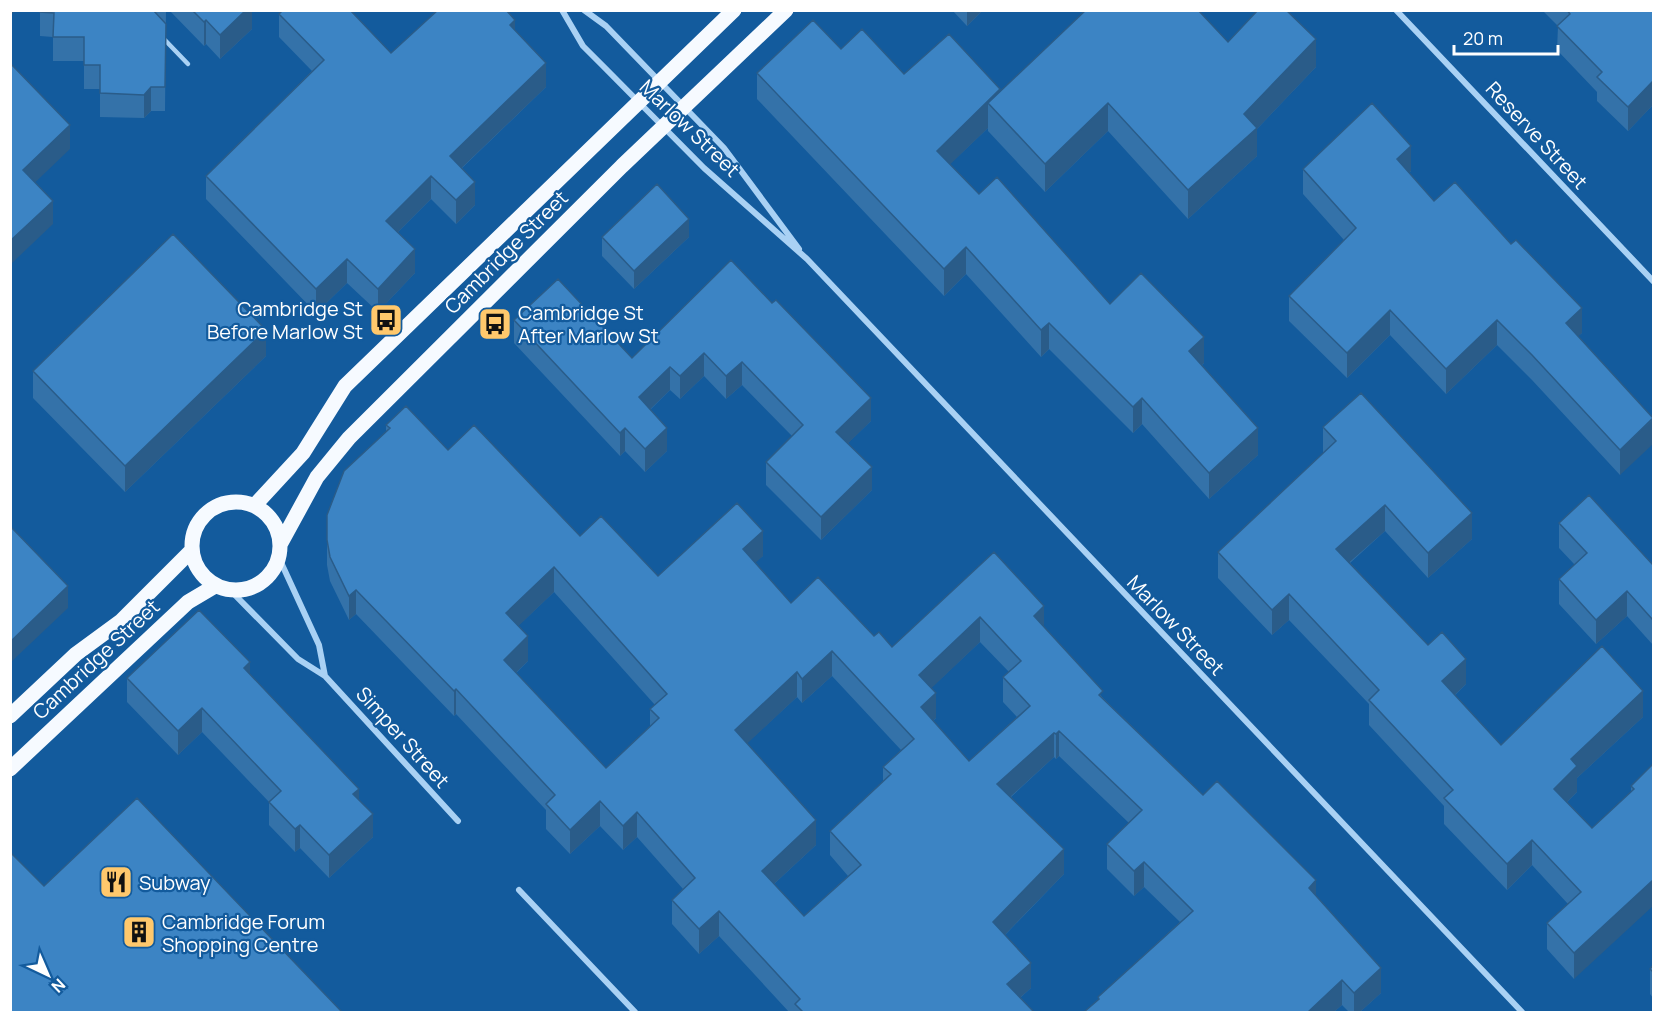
<svg xmlns="http://www.w3.org/2000/svg" width="1664" height="1023" viewBox="0 0 1664 1023" font-family="Manrope,sans-serif">
<rect width="100%" height="100%" fill="#135b9d"/>
<g fill="none" stroke-linecap="round" stroke-linejoin="round">
<!-- lane -->
<path stroke="#a9d1f4" stroke-width="4.5" d="M163 38 188 64"/>
<!-- street -->
<path stroke="#a9d1f4" stroke-width="6" d="M562 10 583 46 604 67 704 168 807 259 1522 1012
M584 10 606 26 724 148 799 249
M1396 10 1654 282
M279 558 319 645 325 676
M231 591 298 659 325 676 458 821
M519 890 635 1012"/>
<!-- primary -->
<path stroke="#f6faff" stroke-width="15" d="M192 546a44 44 0 1 1 88 0a44 44 0 1 1-88 0Z
M255 505 303 453 345 386 734 10
M281 543 317 477 349 438 622 166 786 10
M10 716 76 654 121 621 191 551
M10 769 188 602 215 586"/>
</g>
<!-- wall -->
<path fill="#3472a9" fill-rule="evenodd" d="M40 10H166L165 111H151L144 118 100 117V89H84V61H53V37L40 36Z
M169 10H252V29L220 59 206 44 204 46Z
M952 10H983L967 26Z
M1542 10H1653V108L1652 106 1628 131 1597 101V92L1557 50 1558 26Z
M279 14 391 53 515 30 546 87 462 168 475 205 456 224 431 199 398 232 415 273 378 312 347 283 316 313 206 199V176L312 71 279 37Z
M1228 42 1316 67 1257 129V156L1188 219 1108 131 1045 192 988 131V128L950 164 979 194 1110 304 1204 363 1202 365 1258 455 1209 499 1142 424 1133 433 1049 349 1041 357 966 274 944 296 757 99V73L841 49 904 74 1000 91Z
M1303 169 1411 171 1409 173 1434 201 1582 333 1578 336 1653 418 1620 475 1532 380 1497 345 1446 394 1390 335 1347 378 1289 321V296L1344 240 1303 194Z
M602 237H689L634 289 602 256Z
M731 260 871 421 848 443 872 490 821 540 766 485V462L792 436 742 385 726 399 704 376 680 399 670 390 650 410 667 451 645 472 625 451 620 456 514 343V320L632 358Z
M266 356 125 492 33 398V371Z
M386 425 448 450 580 536 658 576 763 556 755 562 791 603 874 636 892 647 994 552 1044 628 1103 698 1203 795 1316 896 1381 993 1360 1012H1349L1342 1005 1334 1012H1084L1098 1000V997L1180 922 1144 887 1134 896 1107 869V844L1129 823 1059 756 1056 759 1054 757 1011 797 1064 874 1005 935 1031 988 1020 998 1034 1012H789L719 936 699 954 672 924V900L683 889 637 837 623 850 600 826 570 854 546 829V810L456 714 454 716 356 614 349 620 330 581 327 565V515L386 432ZM554 592 655 705 650 709V726L606 768 516 673 528 661 518 626ZM980 642 1009 672 1003 677V702L1017 717 969 761 933 721 936 718 931 688ZM832 676 901 750 883 767V781L830 831V855L848 876 804 916 774 884 816 845 747 743 797 697 802 703Z
M1323 427 1472 539 1428 578 1385 531 1350 563 1428 645 1466 684 1455 695 1501 745 1643 717 1577 778V792L1567 802 1592 828 1631 792V786L1653 764 1574 979 1547 949V923L1568 904 1532 865 1507 890 1444 824V806L1369 725V704L1289 620 1272 635 1218 578V552L1323 453Z
M1559 523 1653 565V645L1627 616 1596 644 1559 604V579L1575 565 1559 548Z
M250 674 359 799 373 837 329 878 300 848 295 852 269 825V802L202 732 178 755 127 702V678Z
M1653 965V998L1650 994V969Z"/>
<!-- shaded-wall -->
<path fill="#2a5c89" d="M10 10H16L10 16Z
M246 10H252V29L220 59V35Z
M967 10H983L967 26Z
M206 20V44L204 46V22Z
M515 20V43L510 25Z
M1316 39V67L1257 129V156L1188 219V190L1244 114Z
M546 63V87L450 179V156Z
M1652 82V106L1628 131V107Z
M151 87V111L144 118V95Z
M1000 89V116L988 103V128L937 177V151Z
M1108 103V131L1045 192V164Z
M70 125V149L23 194V170Z
M1411 146V171L1397 184V159Z
M431 176V199L386 244V221Z
M475 182V205L456 224V200Z
M53 201V224L10 265V241Z
M689 219V237L634 289V271Z
M966 247V274L944 296V269Z
M415 249V273L378 312V289Z
M347 259V283L316 313V289Z
M1582 308V333L1566 348V323Z
M1390 310V335L1347 378V353Z
M1497 320V345L1446 394V369Z
M1049 323V349L1041 357V330Z
M266 330V356L125 492V466Z
M1204 337V363L1189 377V351Z
M704 353V376L680 399V376Z
M742 362V385L726 399V376Z
M670 367V390L639 420V397Z
M871 398V421L836 455V432Z
M1142 398V424L1133 433V407Z
M1653 419V444L1620 475V450Z
M625 428V451L620 456V433Z
M667 428V451L645 472V449Z
M1258 428V455L1209 499V473Z
M872 467V490L821 540V517Z
M1385 505V531L1336 574V549Z
M1472 513V539L1428 578V553Z
M763 531V556L743 574V549Z
M554 567V592L506 638V613Z
M68 586V608L10 663V642Z
M356 590V614L349 620V596Z
M1627 591V616L1596 644V620Z
M1289 594V620L1272 635V610Z
M1044 606V631L1034 616Z
M980 617V642L919 700V675Z
M528 636V661L504 684V660Z
M832 651V676L802 703V679Z
M1466 659V684L1442 707V681Z
M250 662V686L244 668Z
M797 672V697L735 755V730Z
M456 689V714L454 716V691Z
M1643 691V717L1577 778V792L1554 815V789L1571 759Z
M936 693V718L921 732V707Z
M202 708V732L178 755V731Z
M1059 731V756L1056 759V734Z
M1054 733V757L997 809V784Z
M359 789V812L353 794Z
M600 801V826L570 854V830Z
M637 812V837L623 850V826Z
M373 814V837L329 878V855Z
M816 820V845L762 895V871Z
M300 825V848L295 852V829Z
M1532 840V865L1507 890V864Z
M1064 849V874L993 947V922Z
M1144 862V887L1134 896V871Z
M1316 880V905L1309 888Z
M1653 880V906L1574 979V953Z
M719 911V936L699 954V929Z
M1031 963V988L1007 1009V984Z
M1381 968V993L1360 1012H1354V993Z
M1342 980V1005L1334 1012H1308Z"/>
<!-- building -->
<path fill="#3c84c4" stroke="#2a5c89" stroke-width="1.5" fill-rule="evenodd" d="M40 10H153L166 24 165 87H151L144 95 100 93V65H84V37H53L54 13 40 12Z
M192 10H246L220 35 206 20 204 22Z
M283 10H350L391 53 438 10H506L515 20 510 25 546 63 450 156 475 182 456 200 431 176 386 221 415 249 378 289 347 259 316 289 206 176 324 60 279 14Z
M1086 10H1198L1228 42 1258 10H1286L1316 39 1244 114 1257 128 1188 190 1108 103 1045 164 988 103Z
M1567 10H1653V84L1652 82 1628 107 1597 77 1602 72 1557 26 1570 14Z
M813 20 841 49 862 29 904 74 949 34 1000 89 937 151 979 194 997 177 1110 304 1141 273 1204 337 1189 351 1258 428 1209 473 1142 398 1133 407 1049 323 1041 330 966 247 944 269 757 73Z
M10 63 70 125 23 170 53 201 10 241Z
M1372 103 1411 146 1397 159 1434 201 1455 182 1511 244 1516 240 1582 308 1566 323 1653 418 1620 450 1532 355 1497 320 1446 369 1390 310 1347 353 1289 296 1356 228 1303 169Z
M657 184 689 219 634 271 602 237Z
M173 234 266 330 125 466 33 371Z
M731 260 772 303 776 300 871 398 836 432 872 467 821 517 766 462 803 425 742 362 726 376 704 353 680 376 670 367 639 397 667 428 645 449 625 428 620 433 514 320 558 279 632 358Z
M1361 393 1472 513 1428 553 1385 505 1336 549 1428 645 1442 632 1466 659 1442 681 1501 745 1602 646 1643 691 1571 759 1577 766 1554 789 1592 828 1634 789 1631 786 1653 764V880L1574 953 1547 923 1581 892 1532 840 1507 864 1444 798 1453 790 1369 700 1379 690 1289 594 1272 610 1218 552 1336 441 1323 427Z
M406 406 448 450 474 425 580 536 601 516 658 576 737 503 763 531 743 549 791 603 818 577 874 636 879 632 892 647 994 552 1044 606 1034 616 1103 691 1099 695 1203 795 1217 781 1316 880 1309 888 1381 968 1354 993 1342 980 1308 1012H1084L1099 999 1098 997 1193 911 1144 862 1134 871 1107 844 1142 810 1059 731 1056 734 1054 733 997 784 1064 849 993 922 1031 963 1007 984 1034 1012H803L795 1004 800 999 719 911 699 929 672 900 695 878 637 812 623 826 600 801 570 830 546 804 555 795 456 689 454 691 356 590 349 596 330 557 327 540V515L344 471 390 428 386 425ZM554 567 667 694 650 709 659 718 606 768 504 660 528 636 506 613ZM980 617 1021 661 1003 677 1030 706 969 761 921 707 936 693 919 675ZM832 651 914 739 883 767 891 774 830 831 861 865 804 916 762 871 816 820 735 730 797 672 802 679Z
M1589 495 1653 565V620L1627 591 1596 620 1559 579 1587 553 1559 523Z
M10 526 68 586 10 642Z
M199 610 250 662 244 668 359 789 353 794 373 814 329 855 300 825 295 829 269 802 281 791 202 708 178 731 127 678Z
M137 798 342 1012H10V852L44 886Z
M1653 965V972L1650 969Z"/>
<!-- icons -->
<defs>
<g id="bus-square" transform="scale(1.725)"><rect x="-9" y="-9" width="18" height="18" rx="4" fill="#ffc86c" stroke="#135b9d"/><path d="M-5-6H5V4H4V6H2V4H-2V6H-4V4H-5ZM-3.5-4V0h7V-4ZM-3.5 1.2v1.5H-2V1.2ZM2 1.2v1.5H3.5V1.2Z" fill="#111"/></g>
<g id="restaurant-square" transform="scale(1.725)"><rect x="-9" y="-9" width="18" height="18" rx="4" fill="#ffc86c" stroke="#135b9d"/><path d="M-5-6h1v4h1v-4h1v4h1v-4h1v5L-1.5 .5V6h-2V.5L-5-1ZM5-6V6H3V1.5H1.5Q1.5-4 5-6Z" fill="#111"/></g>
<g id="building-square" transform="scale(1.725)"><rect x="-9" y="-9" width="18" height="18" rx="4" fill="#ffc86c" stroke="#135b9d"/><path d="M-4-6H4V6H1V3H-1V6H-4ZM-2.5-4.3h1.7v1.8h-1.7ZM.8-4.3h1.7v1.8H.8ZM-2.5-1h1.7V.8h-1.7ZM.8-1h1.7V.8H.8Z" fill="#111"/></g>
</defs>
<g fill-rule="evenodd">
<use href="#bus-square" x="386" y="320"/>
<use href="#bus-square" x="495" y="324"/>
<use href="#restaurant-square" x="116" y="882"/>
<use href="#building-square" x="139" y="932"/>
</g>
<g text-anchor="middle" dominant-baseline="central" stroke-width="4.5" stroke-linejoin="round" paint-order="stroke">
<!-- street labels -->
<g font-size="20" fill="#fff" stroke="#135b9d">
<text transform="translate(690 128) rotate(44)">Marlow Street</text>
<text transform="translate(1537 135) rotate(47)">Reserve Street</text>
<text transform="translate(506 252) rotate(-45)">Cambridge Street</text>
<text transform="translate(1176 625) rotate(46)">Marlow Street</text>
<text transform="translate(96 659) rotate(-43)">Cambridge Street</text>
<text transform="translate(403 737) rotate(48)">Simper Street</text>
</g>
<!-- poi labels -->
<g font-size="20" fill="#fff" stroke="#135b9d" text-anchor="start">
<text x="363" y="308" text-anchor="end">Cambridge St<tspan x="363" dy="23">Before Marlow St</tspan></text>
<text x="518" y="312">Cambridge St<tspan x="518" dy="23">After Marlow St</tspan></text>
<text x="139" y="882">Subway</text>
<text x="162" y="921">Cambridge Forum<tspan x="162" dy="23">Shopping Centre</tspan></text>
</g>
</g>
<!-- border -->
<rect width="1664" height="1023" fill="none" stroke="#ffffff" stroke-width="24"/>
<!-- north arrow -->
<g transform="translate(48 975) rotate(136)" stroke="#135b9d" stroke-width="4.5" paint-order="stroke">
<path d="M0-4.5L10 22L0 15L-10 22Z" fill="#ffffff"/>
<text y="-9" font-size="16" font-weight="bold" text-anchor="middle" fill="#ffffff">N</text>
</g>
<!-- scale -->
<path d="M1454 45v9h104v-9" fill="none" stroke="#ffffff" stroke-width="3"/>
<text x="1463" y="45" font-size="18" fill="#ffffff" stroke="#135b9d" stroke-width="4.5" paint-order="stroke">20 m</text>
</svg>
